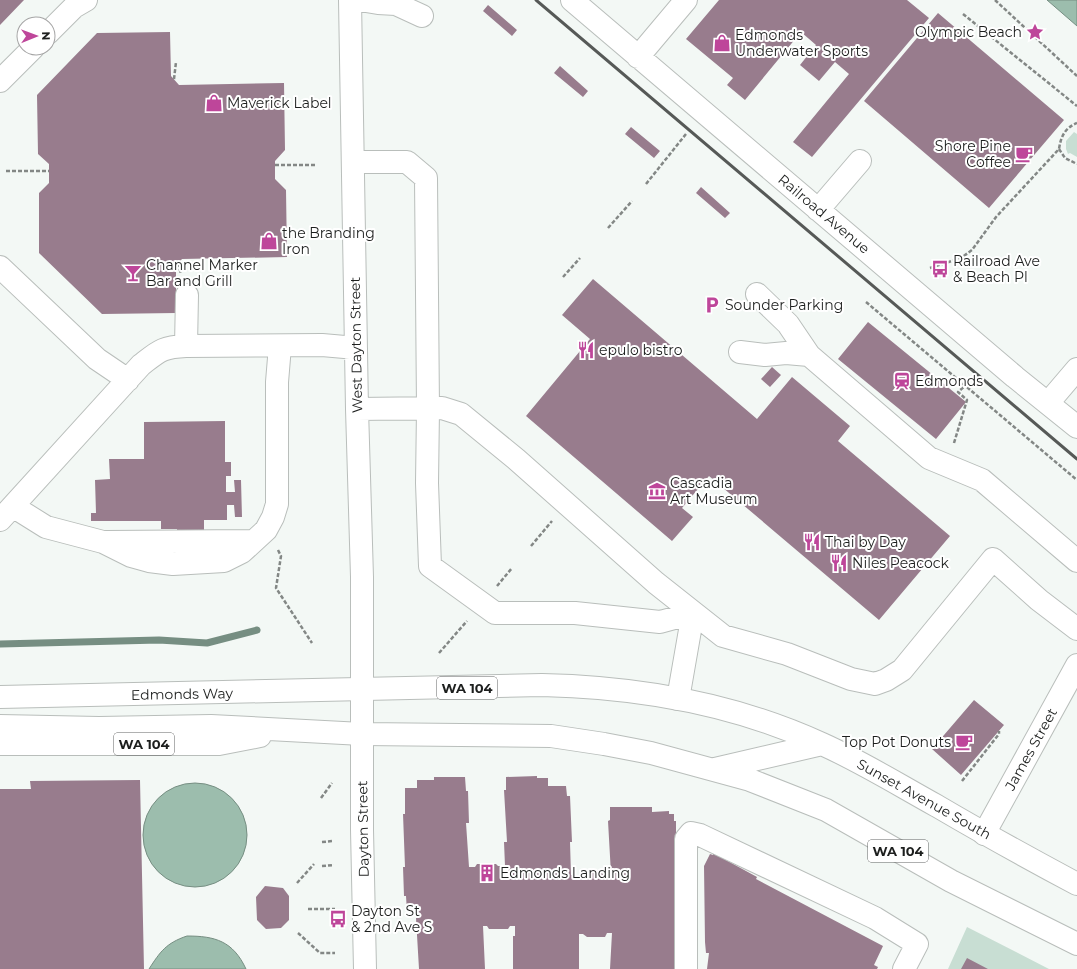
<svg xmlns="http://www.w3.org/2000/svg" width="1077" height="969" viewBox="0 0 1077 969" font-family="Montserrat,sans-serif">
<rect width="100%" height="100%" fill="#f3f8f5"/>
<!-- green -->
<path fill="#c8ded3" d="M1074 132 1077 134V157L1070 153 1068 154 1066 149V141Z
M967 927 1049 969H948Z"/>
<!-- water -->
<path fill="#9cbdad" stroke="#768e82" d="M1047 0H1077V26Z
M143 835a52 52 0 1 1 104 0a52 52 0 1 1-104 0Z
M187 936C215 936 233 941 246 969H149C160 952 166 943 187 936Z"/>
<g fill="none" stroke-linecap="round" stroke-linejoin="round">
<!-- stream -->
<path stroke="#768e82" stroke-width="7" d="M0 644 159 640 207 643 257 630"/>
</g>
<!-- building -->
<path fill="#987c8d" d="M0 0H24L0 25Z
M719 0H907L929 18 812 157 793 142 849 74 835 62 819 81 800 65 816 45 801 32 745 100 727 85 733 78 686 39Z
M488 5 517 30 512 36 483 11Z
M938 13 1064 120 989 208 864 101Z
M170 32 171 76 179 85 284 83 285 150 275 161V179L286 190 287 257 182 259 176 266V313L102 314 39 253V193L49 183V164L38 154 37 95 97 33Z
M560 66 588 91 583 97 554 73Z
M631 127 660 151 654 158 625 134Z
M701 187 730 213 725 218 696 193Z
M593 279 757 419 792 377 850 426 838 441 950 536 879 620 709 476 682 508 693 517 672 541 526 416 590 339 562 315Z
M868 322 966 402 936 439 838 359Z
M772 367 781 375 770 387 761 379Z
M225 421V462H231V476H226V492H235L234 480H241L242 517H235L234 505H227V520H204V554H177V529H161V521H91V513H96L95 480 110 479 109 459H144V422Z
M974 700 1004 725 961 775 932 749Z
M537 776V778H548V786H566L567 796H570L572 842H570L571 875H579L582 872H600L603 874H611L608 821 610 820V807H652V812L669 811V814H674V821H676V840H674L677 894H675L676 969H610L612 933H607L605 937H587L583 934H579V969H513V936H515V926H510L508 929H489L487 926H483L485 969H419L416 918H419L418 912H407L406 896H404L403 867H405L403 814H405V788H417V780H434V777H465L466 791H468L469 823H466L469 867H475L477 864H496L498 866H505L504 842H507L504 790H506V777Z
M140 780 144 969H0V789H31L30 781Z
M713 853 757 877 756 879 883 946 874 965 878 967 877 969H707L709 953H706L705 942 704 866 710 854 713 855Z
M265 886 283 888 289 896V920L281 928 266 929 257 920 256 897Z
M967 958 988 969H961Z"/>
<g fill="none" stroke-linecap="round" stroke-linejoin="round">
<!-- minor casing -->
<g stroke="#b9bebb" stroke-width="24">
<path id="minor" d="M350 0 357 409 362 577V830L365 969
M360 0 378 3 396 4 422 16
M572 0 1015 377 1077 427
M48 33 74 7 86 0
M638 57 686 0
M0 81 33 48
M353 162H407L426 178 428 409 427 483 430 566 495 613H575L660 622 693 613 678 699
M818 210 860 161
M0 267 97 359 128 380
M757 294 788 324 809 355 929 458 982 480 1077 561
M186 346 187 295
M740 352 765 355 786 353 809 355
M1048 403 1077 369
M357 409 442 408 461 414 516 459 656 583 723 636 787 654 851 679 875 684 886 680 902 670 993 559 1039 600 1077 629
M14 507 46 527 103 542 131 556 149 561 173 564 224 561 242 552 266 530 273 517 277 504V382L280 346
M0 520 141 365C159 351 162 347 186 346L322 345 356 348
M106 542 254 541
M984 834 1077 665
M686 969V839L691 833 700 835 875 918 917 944 904 969"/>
</g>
<!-- major casing -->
<g stroke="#b9bebb" stroke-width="24">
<path id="major" d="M0 697 542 685C637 687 735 704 822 744 862 762 899 785 937 806 983 833 1030 859 1077 884
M0 726 99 728 211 726 362 734 551 736 604 744 651 753 750 780 826 810 951 881 1077 944
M0 744H219L260 736
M715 769 822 744"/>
</g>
<!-- path -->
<path stroke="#838785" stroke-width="2.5" stroke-dasharray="4 2" stroke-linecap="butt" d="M995 0 1077 76
M963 14 1077 106
M174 79 176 62
M1059 149 1065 158 1077 164
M275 165H317
M6 171H49
M646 184 686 134
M608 228 632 201
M178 263 181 274
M930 268 961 258 972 250 996 217 1059 149C1061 136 1065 128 1077 123
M563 277 580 258
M866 302 1077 480
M954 443 967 400 958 392 965 386
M531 546 552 521
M278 550 281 556 276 588 312 643
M497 586 512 568
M439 653 467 621
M962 781 999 734V731
M321 798 332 783
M322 842 333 841
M322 866 334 865
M297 883 314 864
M308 909H335
M298 933 320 953H335"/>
<!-- minor -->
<use href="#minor" stroke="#fff" stroke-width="22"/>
<!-- major -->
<use href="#major" stroke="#fff" stroke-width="22"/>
<!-- rail -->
<path stroke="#565957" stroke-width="3" d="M536 0 1077 459"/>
</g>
<!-- icons -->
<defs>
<g id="sight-bare" transform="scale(1.38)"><path d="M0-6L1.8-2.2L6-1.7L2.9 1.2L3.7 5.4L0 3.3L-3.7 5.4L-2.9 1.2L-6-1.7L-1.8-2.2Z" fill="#be469a" stroke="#fff" stroke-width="2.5" paint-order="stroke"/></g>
<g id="shop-bare" transform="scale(1.38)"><path d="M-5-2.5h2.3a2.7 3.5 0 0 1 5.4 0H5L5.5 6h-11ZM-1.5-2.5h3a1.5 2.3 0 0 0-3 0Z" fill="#be469a" stroke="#fff" stroke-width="2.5" paint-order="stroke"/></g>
<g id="cafe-bare" transform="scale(1.38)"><path d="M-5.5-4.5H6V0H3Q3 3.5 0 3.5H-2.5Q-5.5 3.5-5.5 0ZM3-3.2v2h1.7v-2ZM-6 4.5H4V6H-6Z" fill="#be469a" stroke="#fff" stroke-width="2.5" paint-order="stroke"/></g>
<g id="bus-bare" transform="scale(1.38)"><path d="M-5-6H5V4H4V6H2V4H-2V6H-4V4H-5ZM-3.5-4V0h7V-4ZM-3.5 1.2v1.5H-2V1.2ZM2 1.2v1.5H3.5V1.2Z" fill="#be469a" stroke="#fff" stroke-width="2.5" paint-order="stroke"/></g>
<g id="bar-bare" transform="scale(1.38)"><path d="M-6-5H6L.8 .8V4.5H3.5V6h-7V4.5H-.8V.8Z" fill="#be469a" stroke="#fff" stroke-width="2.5" paint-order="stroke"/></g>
<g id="parking-bare" transform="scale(1.38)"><path d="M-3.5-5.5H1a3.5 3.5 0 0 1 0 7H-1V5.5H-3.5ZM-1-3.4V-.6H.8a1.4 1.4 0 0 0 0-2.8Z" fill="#be469a" stroke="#fff" stroke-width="2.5" paint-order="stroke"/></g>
<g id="restaurant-bare" transform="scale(1.38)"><path d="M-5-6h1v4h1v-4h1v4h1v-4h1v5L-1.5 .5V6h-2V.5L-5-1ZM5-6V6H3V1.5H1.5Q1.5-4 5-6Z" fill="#be469a" stroke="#fff" stroke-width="2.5" paint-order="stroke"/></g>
<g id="station-bare" transform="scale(1.38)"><path d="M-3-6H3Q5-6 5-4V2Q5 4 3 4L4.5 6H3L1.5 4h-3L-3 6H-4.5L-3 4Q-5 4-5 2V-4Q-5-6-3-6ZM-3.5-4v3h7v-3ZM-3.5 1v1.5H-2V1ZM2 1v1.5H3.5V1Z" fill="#be469a" stroke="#fff" stroke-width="2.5" paint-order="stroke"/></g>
<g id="museum-bare" transform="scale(1.38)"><path d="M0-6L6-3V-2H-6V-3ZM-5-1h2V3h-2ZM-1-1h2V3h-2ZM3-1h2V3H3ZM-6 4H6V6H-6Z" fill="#be469a" stroke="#fff" stroke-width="2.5" paint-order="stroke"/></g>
<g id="building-bare" transform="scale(1.38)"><path d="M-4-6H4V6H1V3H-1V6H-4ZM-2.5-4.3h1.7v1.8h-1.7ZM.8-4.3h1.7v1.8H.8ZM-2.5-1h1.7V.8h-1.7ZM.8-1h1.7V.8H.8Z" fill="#be469a" stroke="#fff" stroke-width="2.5" paint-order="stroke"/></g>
</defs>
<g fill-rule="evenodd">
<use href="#sight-bare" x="1035" y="32"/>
<use href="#shop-bare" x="722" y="43"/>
<use href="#shop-bare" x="214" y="103"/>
<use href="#cafe-bare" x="1024" y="154"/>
<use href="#shop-bare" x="269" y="241"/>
<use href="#bus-bare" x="940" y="269"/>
<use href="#bar-bare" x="133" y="273"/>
<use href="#parking-bare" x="712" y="305"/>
<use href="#restaurant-bare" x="586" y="350"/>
<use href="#station-bare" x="902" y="381"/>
<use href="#museum-bare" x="657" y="491"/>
<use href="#restaurant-bare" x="812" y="542"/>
<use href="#restaurant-bare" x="839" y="563"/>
<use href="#cafe-bare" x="964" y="742"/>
<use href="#building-bare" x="487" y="873"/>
<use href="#bus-bare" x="338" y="919"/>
</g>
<g text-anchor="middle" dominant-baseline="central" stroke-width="4" stroke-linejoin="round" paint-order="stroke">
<!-- shield labels -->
<g fill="#fff" stroke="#616262" stroke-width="1">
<rect x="437" y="677" width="60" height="22" rx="3"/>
<rect x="114" y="733" width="60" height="22" rx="3"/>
<rect x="868" y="840" width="60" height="22" rx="3"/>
</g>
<g font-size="13" font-weight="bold" fill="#1d1f1e">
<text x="467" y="688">WA 104</text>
<text x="144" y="744">WA 104</text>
<text x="898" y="851">WA 104</text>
</g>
<!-- poi labels -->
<g font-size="14" fill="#1d1f1e" stroke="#fff" text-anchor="start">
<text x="1022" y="32" text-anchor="end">Olympic Beach</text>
<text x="735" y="35">Edmonds<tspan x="735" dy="16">Underwater Sports</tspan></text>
<text x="227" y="103">Maverick Label</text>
<text x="1011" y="146" text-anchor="end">Shore Pine<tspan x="1011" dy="16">Coffee</tspan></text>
<text x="282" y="233">the Branding<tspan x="282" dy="16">Iron</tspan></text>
<text x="953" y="261">Railroad Ave<tspan x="953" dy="16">&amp; Beach Pl</tspan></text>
<text x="146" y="265">Channel Marker<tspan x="146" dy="16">Bar and Grill</tspan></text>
<text x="725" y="305">Sounder Parking</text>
<text x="599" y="350">epulo bistro</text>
<text x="915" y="381">Edmonds</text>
<text x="670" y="483">Cascadia<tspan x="670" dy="16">Art Museum</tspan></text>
<text x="825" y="542">Thai by Day</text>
<text x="852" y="563">Niles Peacock</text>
<text x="951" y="742" text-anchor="end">Top Pot Donuts</text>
<text x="500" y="873">Edmonds Landing</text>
<text x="351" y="911">Dayton St<tspan x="351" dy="16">&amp; 2nd Ave S</tspan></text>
</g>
<!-- street labels -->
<g font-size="14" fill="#1d1f1e" stroke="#fff">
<text transform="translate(824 214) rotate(40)">Railroad Avenue</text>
<text transform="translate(356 345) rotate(-91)">West Dayton Street</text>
<text transform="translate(182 694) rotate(-1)">Edmonds Way</text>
<text transform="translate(1031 749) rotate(-61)">James Street</text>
<text transform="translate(924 799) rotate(29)">Sunset Avenue South</text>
<text transform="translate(363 829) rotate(-91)">Dayton Street</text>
</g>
</g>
<!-- north arrow -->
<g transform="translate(36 36) rotate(89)"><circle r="19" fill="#ffffff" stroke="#a5a5a5"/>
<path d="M0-3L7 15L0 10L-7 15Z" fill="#be469a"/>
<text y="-6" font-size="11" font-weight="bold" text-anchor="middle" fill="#1d1f1e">N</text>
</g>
</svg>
